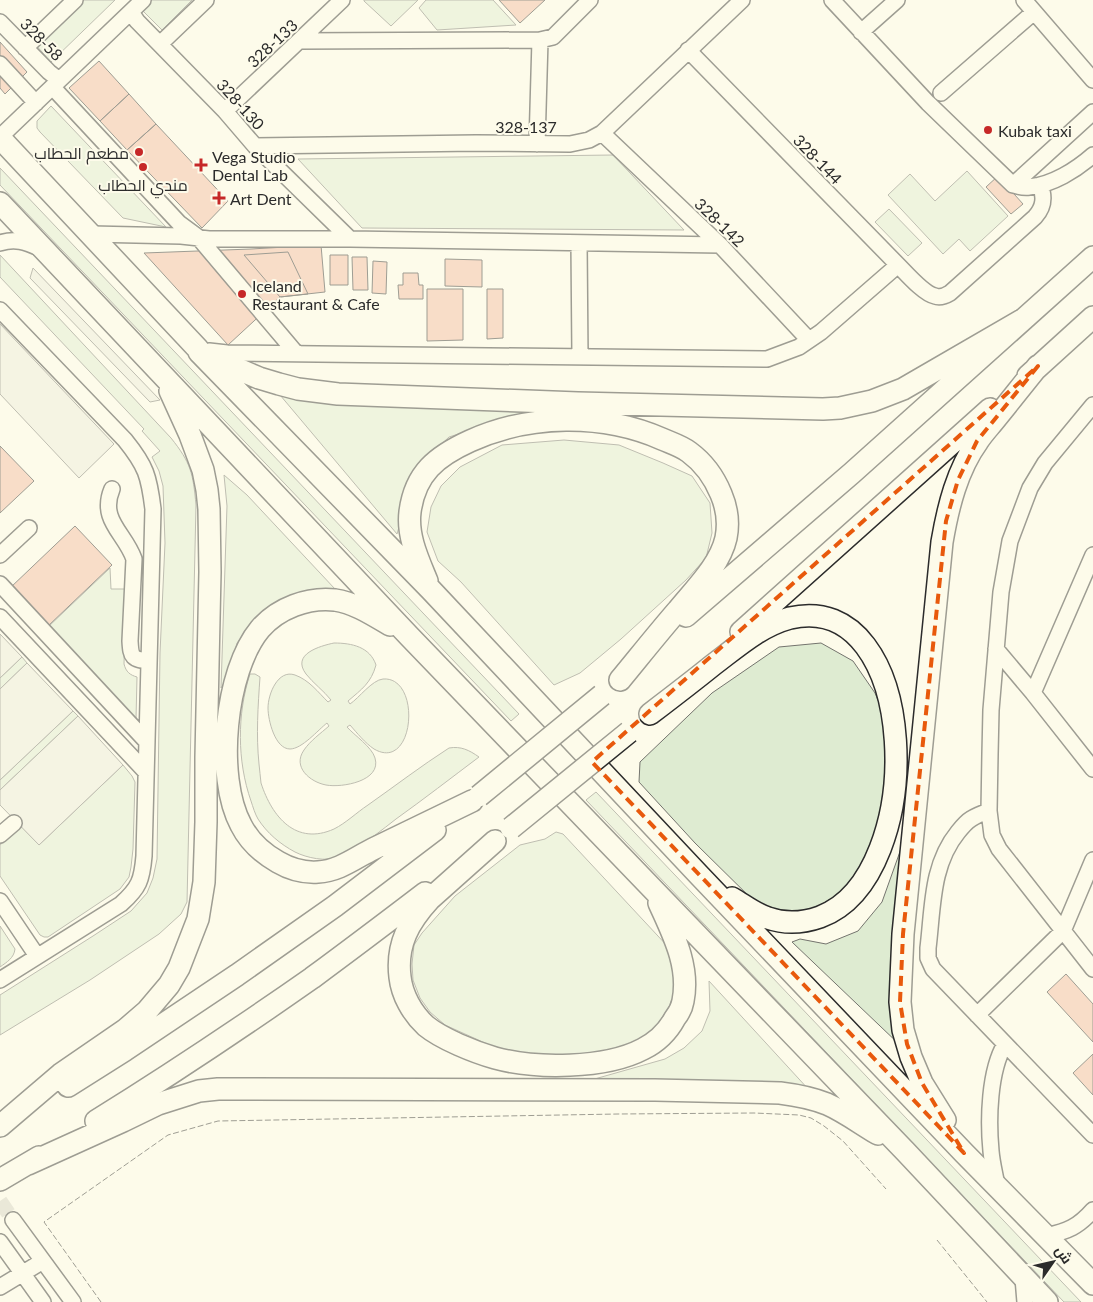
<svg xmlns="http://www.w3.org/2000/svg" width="1093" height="1302" viewBox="0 0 1093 1302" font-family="Lato,Cairo,sans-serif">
<rect width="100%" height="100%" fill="#fdfbea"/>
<!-- green -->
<path fill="#deebd1" stroke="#74746e" d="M81 0H115L51 62 34 43Z
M151 0H192L162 30 141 9Z
M364 0H418L391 26 364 1Z
M426 0H493L516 25 437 30 419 8Z
M51 106 166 227 123 218 40 132 37 128V121Z
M613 155 684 230 362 228 298 159Z
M0 168 519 714 511 721 0 185Z
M967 171 1008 216 970 251 959 239 943 254 888 195 910 174 935 201Z
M889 209 922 243 908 256 875 222Z
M0 255 171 438C191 463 193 473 196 505L187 902 181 914 159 934 90 980 0 1035V995L93 936 131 911 147 893 153 878 157 859 160 653 165 543 163 486 159 471 152 457 160 451 142 431 144 429 0 277Z
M280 395 314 402 382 405 569 408 471 430 449 437 431 454 405 506 397 534Z
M564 440 619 445 663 463 692 476 710 503 712 533 706 558 686 580 621 639 580 673 554 685 461 582 438 561 427 532 431 507 441 486 460 467 502 445Z
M224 475 247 495 335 589 314 590 294 594 275 604 254 623 237 643 229 674 221 688 227 506Z
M110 568 111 589H126L124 664C126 672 130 675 137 677L136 719 48 627Z
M334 643C352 643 370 647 376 665 371 683 362 689 348 701L350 704C359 698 372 680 383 679 422 676 415 773 374 749 365 743 357 733 350 725L347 727C354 735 372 747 375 758 382 781 342 788 326 785 310 782 292 767 304 750 310 741 321 733 329 726L327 723C318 730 302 749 290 749 275 749 268 720 268 708 268 694 278 669 295 675 309 680 318 692 328 702L331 700C324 691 313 683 306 674 291 654 320 646 334 643Z
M821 643 853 661 875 693 888 724 889 805 861 882 804 914 763 910 695 843 639 782 640 762 712 693 779 647Z
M22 657 27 663 0 689V678Z
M250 674H255L260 677C258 706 256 735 259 764 260 770 260 777 261 783 272 817 296 846 334 829 346 823 356 813 368 805 395 786 421 766 449 748 461 746 469 750 479 757 451 778 424 799 396 819 382 830 368 841 353 850 348 852 344 855 339 857 326 862 307 858 295 852 280 844 267 833 258 819 255 814 253 807 251 801 237 761 237 714 250 674Z
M73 711 78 716 0 790V780Z
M123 765 132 776 135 782 133 849 131 867 129 877 120 889 48 937H44L40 935 0 876V845L21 826 39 845Z
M596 792 1081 1302H1064L586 800Z
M556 832 563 834 671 950 679 981 669 1007 654 1030 629 1045 606 1051 550 1059 505 1052 445 1025 430 1012 420 998 413 980 412 964 414 945 422 933 455 896 520 845 545 839Z
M907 832 901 1046 792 942 800 939 826 944 858 931 882 902Z
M0 926 15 949C14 958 7 962 0 967Z
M709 981 810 1091 591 1080 665 1059 684 1048 702 1031 710 1011Z"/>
<!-- parking -->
<path fill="#eceadb" stroke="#74746e" d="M33 268 160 400 150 402 30 278Z
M0 324 114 444 79 478 0 394Z
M0 634 22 657 0 678Z
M27 663 73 711 0 780V689Z
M78 716 123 765 39 845 0 805V790Z"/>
<!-- building -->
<path fill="#f2b8a0" stroke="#2b2b2b" d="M499 0H545L520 23Z
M0 42 27 72 5 94 0 88Z
M99 61 129 94 100 121 69 88Z
M129 94 156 124 127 150 100 121Z
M156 124 228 201 202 228 127 150Z
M998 176 1023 204 1011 214 986 187Z
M321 245 325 292 280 297 228 345 144 253 251 249Z
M288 252 308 294 280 297 244 255Z
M330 255H348V285H330Z
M352 257H367L368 290H353Z
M445 259 482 260V287L445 286Z
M373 261 387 262 386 294 372 293Z
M403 273H418L419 285H423V299H399L398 285H403Z
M427 289H463V340L427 341Z
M487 289H503V338L487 339Z
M0 446 34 481 0 513Z
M75 526 112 565 47 627 10 588Z
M1066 974 1093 1004V1042L1047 992Z
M1093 1054V1095L1073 1073Z"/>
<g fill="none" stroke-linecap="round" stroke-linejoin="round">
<!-- minor-tunnel -->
<path stroke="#d3d1c4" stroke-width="15" stroke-dasharray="15 8" stroke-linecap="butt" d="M0 1201 13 1220"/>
<!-- minor casing -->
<g stroke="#2b2b2b" stroke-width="18">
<path id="minor" d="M832 0 928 103 1013 185C1018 186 1023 188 1029 187 1052 185 1076 170 1093 155
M1024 0 1093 80
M131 12 137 21 225 111 255 146 350 239
M0 22 49 72 59 80
M861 32 897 0
M299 41 540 40 553 37 590 0
M160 44 206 0
M25 48 75 0
M688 50 898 265C906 273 924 294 935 296 940 298 945 296 950 293L1035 217C1044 207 1045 197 1040 185
M0 64 36 103
M53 86 58 93 179 223 198 237 296 353
M941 93 1034 12
M225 111 342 0
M602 133 720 245 809 340
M0 137 143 0
M537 144 540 40
M255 146 476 143 570 144 589 140 602 133 742 0
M1013 185 1093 112
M91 234 181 236 209 239H350L720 245
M0 243C15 238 26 242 39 248
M579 243 580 357
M0 310 125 440C146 466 149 476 153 509L144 856C142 880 139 888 121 904L0 980
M209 351 227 353 767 359 799 347 821 332 898 265
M1093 405 1045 463 1030 488 1010 541 1001 592 991 710 990 754 989 811 992 835 999 849 1093 969
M112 489C99 520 125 533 134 559L130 641C131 658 132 659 149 661
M0 555 29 528
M0 584 147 742
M0 617 146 772
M996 649 1033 693 1093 555
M1033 693 1093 769
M989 811C983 813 977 815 971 819 966 822 962 827 958 832 931 865 933 908 928 948V958L933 969 1093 1135
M0 835 14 823
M0 901 37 956
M977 1015 1063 931 1093 860
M997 1186C995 1174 992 1163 991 1151 988 1120 989 1071 1005 1044
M13 1220 73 1302
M1046 1236C1068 1231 1078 1227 1093 1210
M0 1242 43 1302
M1023 1278 1025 1302
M0 1287 43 1261"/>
</g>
<!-- highway casing -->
<g stroke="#2b2b2b" stroke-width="24">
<path id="highway" d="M0 138 198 349 199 352 431 590 699 875 964 1153 1093 1284
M0 203 409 636 905 1151 1047 1302
M208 356 259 378 279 384 298 389 338 394 578 403 823 409 840 408 872 401 903 389 1024 319
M1028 376 1093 317
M427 581C418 559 407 536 410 512 415 473 437 456 470 441 530 414 602 413 662 439 671 443 681 446 689 452 704 463 714 477 721 494 727 508 729 523 726 538 720 565 695 589 678 610 658 633 639 657 620 680
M686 616 852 473 1093 257
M390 625C373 615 355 603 335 600 308 597 278 608 260 629 225 671 215 777 241 825 249 841 262 853 278 862 290 869 303 873 318 872 339 871 355 858 373 849 406 833 439 817 472 801
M741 632 990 409
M650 714C671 698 692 682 713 665 737 647 760 626 790 618 921 587 930 876 820 917 803 923 785 924 768 918 755 914 744 905 732 898
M495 841 430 899C409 922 396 944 400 977 402 995 412 1013 426 1026 442 1039 474 1052 495 1058 535 1069 605 1069 643 1049 657 1042 668 1031 675 1018 679 1013 682 1007 683 1001 690 966 673 934 659 903
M68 1086 125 1050 237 975 335 906 435 830
M945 1120 922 1083 911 1057 903 1030 900 1002 903 934 942 542C948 507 957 470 978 441 983 433 991 425 997 417 1011 400 1024 383 1038 366
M96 1121C170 1075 242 1027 312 978 350 950 387 922 425 893
M0 1126 61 1074 125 1030 147 1011 169 985 179 968 198 919 204 882 206 822V757L210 572 209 509 207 490 203 470 190 435 170 391
M28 1164 123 1121 158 1104 199 1091 218 1089 655 1090 780 1093C796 1095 812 1098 827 1104 845 1112 861 1124 878 1134
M0 1180 39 1157"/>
</g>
<!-- minor -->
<use href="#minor" stroke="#fdfbea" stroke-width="15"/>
<!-- highway -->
<use href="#highway" stroke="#fdfbea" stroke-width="21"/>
<!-- highway-bridge casing -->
<g stroke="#2b2b2b" stroke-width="24" stroke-linecap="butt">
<path id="highway-bridge" d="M479 796 602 695
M511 828 629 732"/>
</g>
<!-- highway-bridge -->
<use href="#highway-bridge" stroke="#fdfbea" stroke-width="21"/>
<!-- fence -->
<path stroke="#2b2b2b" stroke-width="1" stroke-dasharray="6 2.5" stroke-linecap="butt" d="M937 1240 987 1302
M101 1302 44 1222 168 1135 218 1121 618 1114 754 1113 799 1115 811 1118 824 1126 843 1141 886 1189"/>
</g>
<!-- marked area -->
<path d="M0 0H1093V1302H0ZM1038 366 977 441 958 480 946 521 903 934 900 1002 907 1044 922 1083 964 1153 592 762Z" fill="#fdfbea" fill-opacity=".55" fill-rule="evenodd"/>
<path fill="none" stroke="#e8590c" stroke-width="4" stroke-dasharray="10 6" stroke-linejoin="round" d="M1038 366 977 441 958 480 946 521 903 934 900 1002 907 1044 922 1083 964 1153 592 762Z"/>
<!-- markers -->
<g fill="#c62828" stroke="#fdfbea" stroke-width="2">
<circle cx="988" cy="130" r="5"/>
<circle cx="139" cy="152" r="5"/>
<path d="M198.5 157.5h5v5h5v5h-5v5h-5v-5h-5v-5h5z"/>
<circle cx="143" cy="167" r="5"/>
<path d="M216.5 190.5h5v5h5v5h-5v5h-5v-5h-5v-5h5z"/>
<circle cx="242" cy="294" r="5"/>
</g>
<g text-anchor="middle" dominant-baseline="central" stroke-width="4" stroke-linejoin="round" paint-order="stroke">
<!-- street labels -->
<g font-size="16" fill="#2b2b2b" stroke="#fdfbea">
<text transform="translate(42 39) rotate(45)">328-58</text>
<text transform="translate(272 43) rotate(-43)">328-133</text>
<text transform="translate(241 104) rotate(48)">328-130</text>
<text x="526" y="126">328-137</text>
<text transform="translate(818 159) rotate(46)">328-144</text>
<text transform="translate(720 222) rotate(44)">328-142</text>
</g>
<!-- poi labels -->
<g font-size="16" fill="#2b2b2b" stroke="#fdfbea" text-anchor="start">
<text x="998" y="130">Kubak taxi</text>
<text x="129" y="152" text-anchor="end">مطعم الحطاب</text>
<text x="212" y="156">Vega Studio<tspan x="212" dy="18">Dental Lab</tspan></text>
<text x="143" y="184" text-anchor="middle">مندي الحطاب</text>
<text x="230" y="198">Art Dent</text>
<text x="252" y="285">Iceland<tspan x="252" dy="18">Restaurant &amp; Cafe</tspan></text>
</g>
</g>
<!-- north arrow -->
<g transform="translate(1053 1262) rotate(56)" stroke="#fdfbea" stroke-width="4" paint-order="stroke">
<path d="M0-4L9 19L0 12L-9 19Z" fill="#2b2b2b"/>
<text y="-8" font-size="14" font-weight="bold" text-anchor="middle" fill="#2b2b2b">ش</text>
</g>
</svg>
